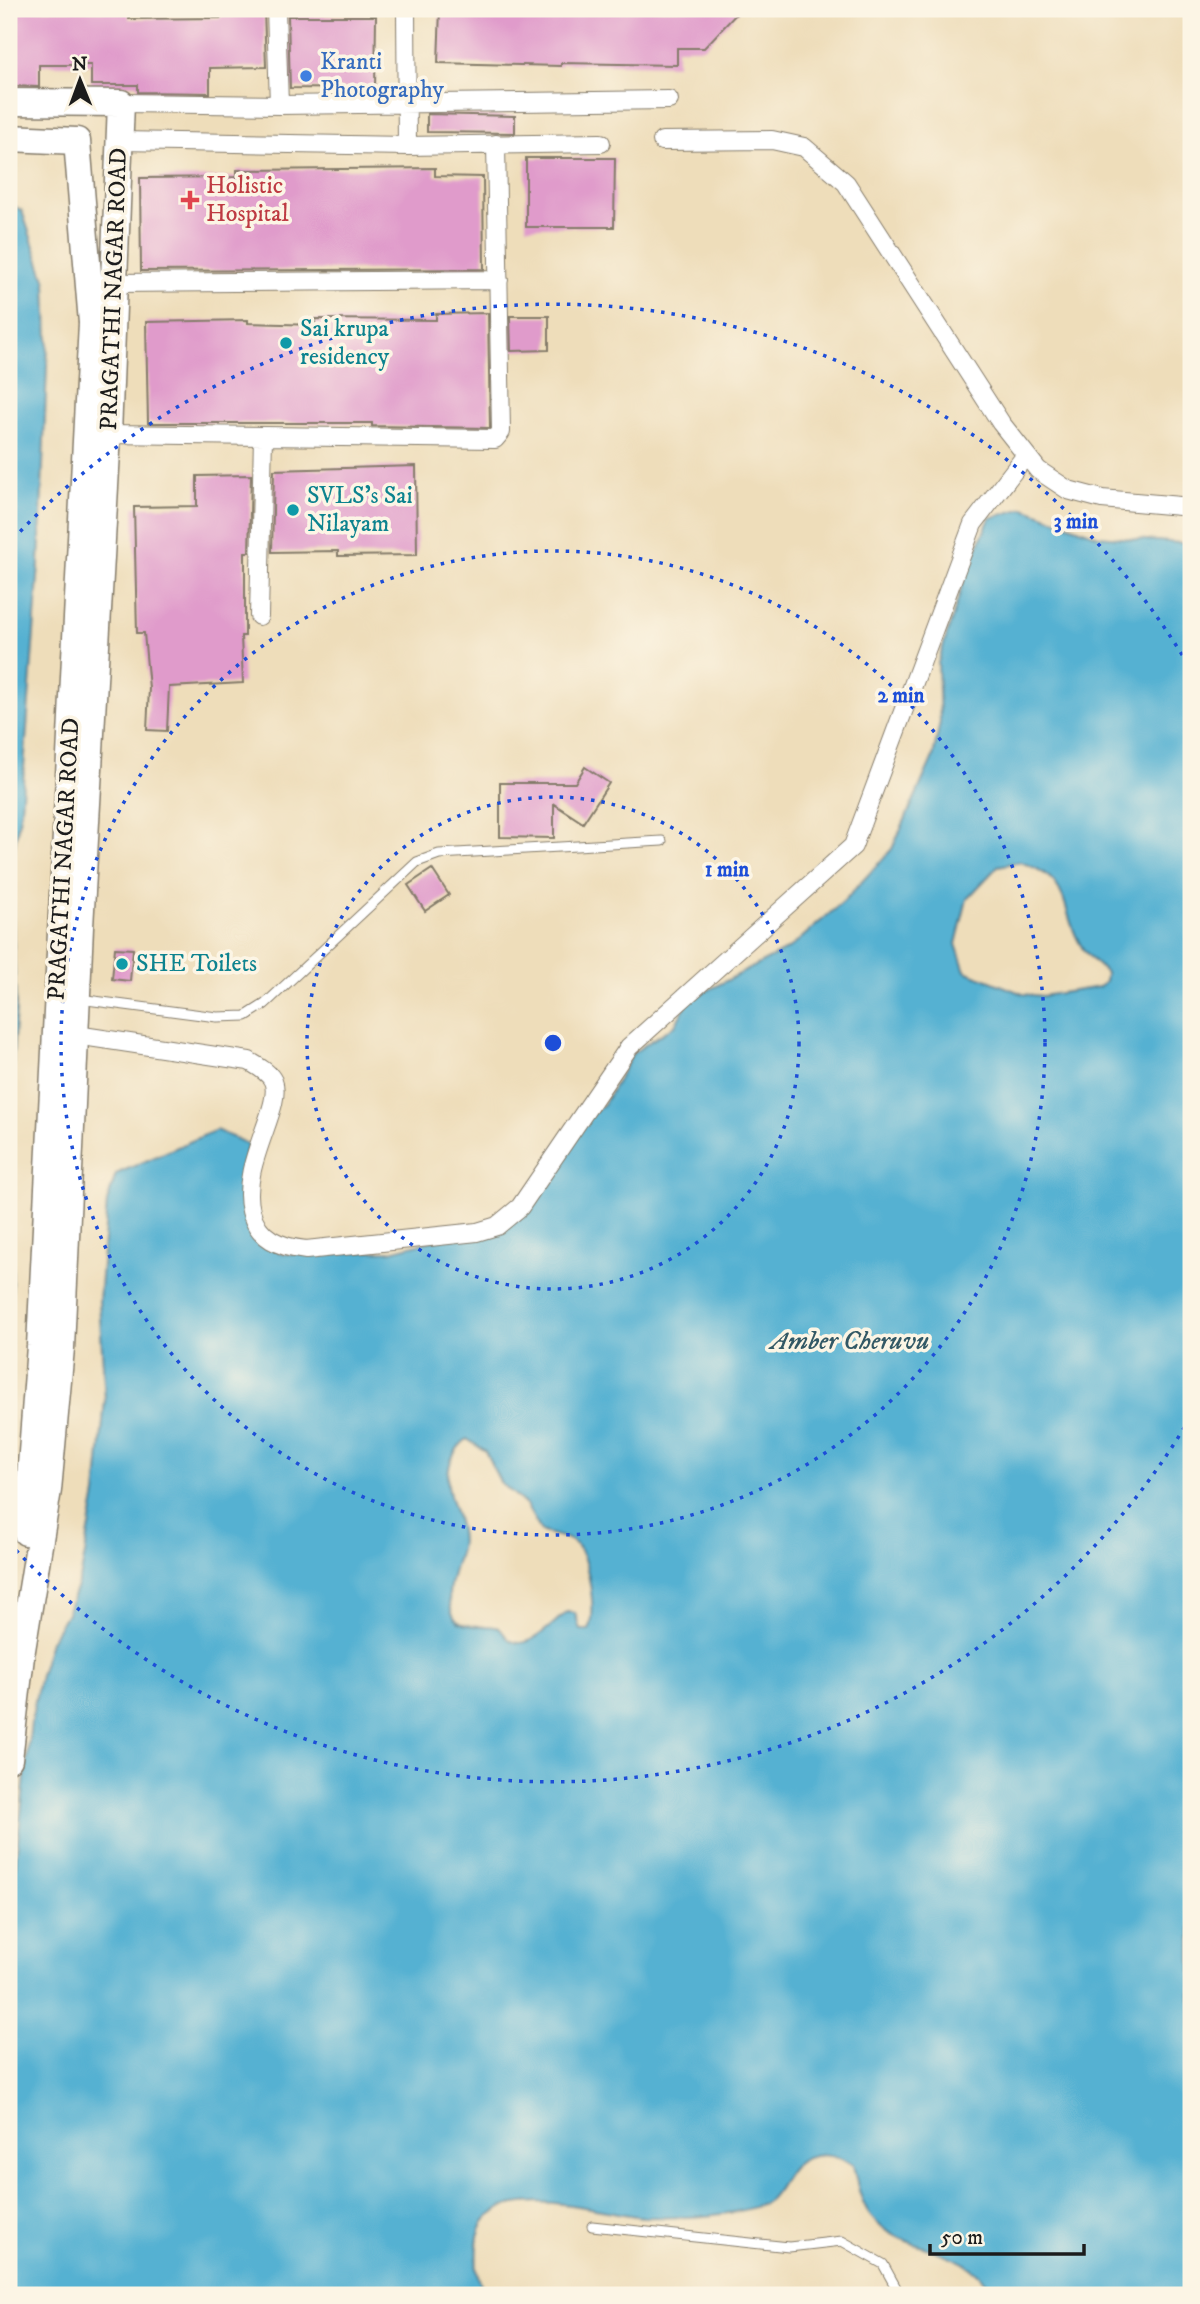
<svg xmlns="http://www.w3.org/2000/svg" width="1200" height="2304" viewBox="0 0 1200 2304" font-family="'IM FELL DW Pica',serif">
<rect width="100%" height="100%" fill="#fcf5e5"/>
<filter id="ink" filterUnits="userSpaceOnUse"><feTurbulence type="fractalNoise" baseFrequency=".0143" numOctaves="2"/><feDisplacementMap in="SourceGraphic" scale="14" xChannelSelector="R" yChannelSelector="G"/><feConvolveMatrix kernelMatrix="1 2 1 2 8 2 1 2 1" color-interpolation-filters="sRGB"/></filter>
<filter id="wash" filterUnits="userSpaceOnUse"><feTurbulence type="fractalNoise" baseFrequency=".00686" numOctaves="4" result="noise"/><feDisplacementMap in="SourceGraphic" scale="28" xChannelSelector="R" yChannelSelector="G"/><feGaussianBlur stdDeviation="1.57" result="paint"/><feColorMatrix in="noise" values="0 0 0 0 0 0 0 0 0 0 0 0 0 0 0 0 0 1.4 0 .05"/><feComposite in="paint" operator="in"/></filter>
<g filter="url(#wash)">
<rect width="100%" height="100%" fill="#eeddba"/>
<!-- water -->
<path fill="#54b1d2" stroke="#386677" stroke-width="2" fill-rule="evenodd" d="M9 203 22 211 46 282 48 342 39 564 21 810 10 870 16 1007 10 1103 12 1276 9 1356Z
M1024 508 1099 536 1191 544V2295H991C975 2246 907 2255 875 2221 861 2206 857 2184 853 2165 836 2154 812 2150 794 2166 784 2175 780 2190 769 2200 761 2206 744 2210 734 2212 704 2218 674 2218 644 2217 602 2214 480 2172 477 2245 476 2267 475 2275 486 2295H9V1964L17 1850 31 1722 40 1675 50 1641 67 1613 81 1575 96 1494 105 1400 99 1301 107 1202 116 1174 216 1130 248 1144 239 1184 251 1232 282 1254 391 1251 520 1218 584 1120 604 1104 633 1053 675 1025 689 1000 790 948 844 901 892 849 933 757 940 722 938 663 967 571 990 518ZM1020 862C1076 880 1058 911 1083 949 1089 958 1099 965 1106 973L1105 982 1099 987 1042 996 1023 994 965 971 956 944 967 899 998 866ZM467 1439 485 1451 500 1482 526 1505 541 1531C552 1536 568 1536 576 1545 589 1559 597 1613 589 1630H580L575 1613 568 1612C555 1619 529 1653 510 1640 506 1638 503 1631 499 1628 486 1623 462 1631 454 1617 442 1594 455 1570 460 1549 465 1524 445 1496 448 1476 449 1460 455 1448 467 1439Z"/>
<g id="blocks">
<!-- building -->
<path fill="#e09bcb" d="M9 9 129 11V19L221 18V9H264L266 67 210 68V93L138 92V85H91V65H39V87L9 86Z
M440 9H741L704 48H677V65L561 63V66L438 63Z
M288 16H376L375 89 290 88Z
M427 114 515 116V133L427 132Z
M526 158H615L614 227H526Z
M435 168V176L483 177 484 269 141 271 140 178 237 177V170Z
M488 313 490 428 372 426V423H148L146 322 248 320V323L315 325V319L436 320V314Z
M510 316H549V350L511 351Z
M416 466 417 555 338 556V551L272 552 274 470Z
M251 475 249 552H245V636H241L243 683 169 687 167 731 147 730 149 688 144 633H137L134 507 197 506V476Z
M585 767 609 783 583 823 554 804V838L500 837V783H575Z
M432 869 449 895 425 911 408 885Z
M115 948 133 949 130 981 112 979Z"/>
</g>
</g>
<g filter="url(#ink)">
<use href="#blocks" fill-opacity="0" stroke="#857c6b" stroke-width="2"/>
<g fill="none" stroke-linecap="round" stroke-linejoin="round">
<!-- lane casing -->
<g stroke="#857c6b" stroke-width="11">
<path id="lane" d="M79 999 217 1017 246 1016 265 1004 417 862 439 854 662 841
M592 2226 789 2247 842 2241 883 2264 900 2295"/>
</g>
<!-- street casing -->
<g stroke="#857c6b" stroke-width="20">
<path id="street" d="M276 9 279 105
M406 9 407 146
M121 103 279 105 669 100
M120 141 407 146 601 143
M662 141 772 140 804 147 846 183 1001 423 1038 470 1068 490 1102 499 1191 507
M114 283 499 280
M108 434 495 439 501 432 496 144
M259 616 263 436
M76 1035 249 1061C257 1066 269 1072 273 1081 284 1106 239 1165 251 1211 258 1239 280 1247 306 1250L477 1232 497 1226 520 1207 629 1047 853 846 973 524 1026 455"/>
</g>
<!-- secondary casing -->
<g stroke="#857c6b" stroke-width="29">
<path id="secondary" d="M9 102 121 103 108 434 80 927 61 1348 48 1490 21 1656 9 1759
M9 138 77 141 92 323 40 1346 26 1532"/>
</g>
<!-- lane -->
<use href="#lane" stroke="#fff" stroke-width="9"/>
<!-- street -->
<use href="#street" stroke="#fff" stroke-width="18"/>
<!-- secondary -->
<use href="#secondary" stroke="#fff" stroke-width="26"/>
</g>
</g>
<!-- distance rings -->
<g fill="none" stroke="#1d4ed8" stroke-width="3.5" stroke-dasharray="3.5 7">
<circle cx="553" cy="1043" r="246"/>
<circle cx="553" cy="1043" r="492"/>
<path d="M1190 1418A739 739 0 0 1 13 1547M13 539A739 739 0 0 1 1190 668"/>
</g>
<!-- markers -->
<circle fill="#3f7fe0" stroke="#fcf5e5" stroke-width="2.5" cx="306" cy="76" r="7"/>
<path fill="#e0444e" stroke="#fcf5e5" stroke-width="2.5" d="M186.5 189.5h7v7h7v7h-7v7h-7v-7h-7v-7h7z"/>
<g fill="#0f9aa8" stroke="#fcf5e5" stroke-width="2.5">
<circle cx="286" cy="343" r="7"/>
<circle cx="293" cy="510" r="7"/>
<circle cx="122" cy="964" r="7"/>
</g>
<g text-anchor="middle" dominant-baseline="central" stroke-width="7" stroke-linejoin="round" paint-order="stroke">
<!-- shop labels -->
<g font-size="24" fill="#366cbe" stroke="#fcf5e5" text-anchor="start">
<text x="320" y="62">Kranti<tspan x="320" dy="28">Photography</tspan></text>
</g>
<!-- health labels -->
<g font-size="24" fill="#be3a42" stroke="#fcf5e5" text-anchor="start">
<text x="206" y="186">Holistic<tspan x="206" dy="28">Hospital</tspan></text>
</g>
<!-- street labels -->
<g font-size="24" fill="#1c1c1c" stroke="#fcf5e5">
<text transform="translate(114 289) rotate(-88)">PRAGATHI NAGAR ROAD</text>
<text transform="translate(64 859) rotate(-87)">PRAGATHI NAGAR ROAD</text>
</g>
<!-- culture labels -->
<g font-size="24" fill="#0d838f" stroke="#fcf5e5" text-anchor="start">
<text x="300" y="329">Sai krupa<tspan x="300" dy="28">residency</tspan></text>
<text x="307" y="496">SVLS's Sai<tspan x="307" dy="28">Nilayam</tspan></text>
<text x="136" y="964">SHE Toilets</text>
</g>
<!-- water labels -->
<g font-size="26" font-style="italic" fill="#325865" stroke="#fcf5e5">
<text x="850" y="1341">Amber Cheruvu</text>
</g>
</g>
<circle cx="553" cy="1043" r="10" fill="#1d4ed8" stroke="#fcf5e5" stroke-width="3.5"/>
<g font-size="21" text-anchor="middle" font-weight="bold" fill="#1d4ed8" stroke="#fcf5e5" stroke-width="7" stroke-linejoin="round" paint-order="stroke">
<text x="1076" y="528">3 min</text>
<text x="901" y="702">2 min</text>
<text x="727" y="876">1 min</text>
</g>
<!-- margin -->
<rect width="1200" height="2304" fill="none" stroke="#fcf5e5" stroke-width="35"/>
<!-- north arrow -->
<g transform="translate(80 80) rotate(359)" stroke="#fcf5e5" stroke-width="5" paint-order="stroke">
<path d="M0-5L12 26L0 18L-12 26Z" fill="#1c1c1c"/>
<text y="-10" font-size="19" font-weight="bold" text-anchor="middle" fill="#1c1c1c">N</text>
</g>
<!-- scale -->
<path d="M930 2244v10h154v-10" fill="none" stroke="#1c1c1c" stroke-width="3.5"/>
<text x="941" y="2244" font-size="21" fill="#1c1c1c" stroke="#fcf5e5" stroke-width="5" paint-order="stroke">50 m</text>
</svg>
